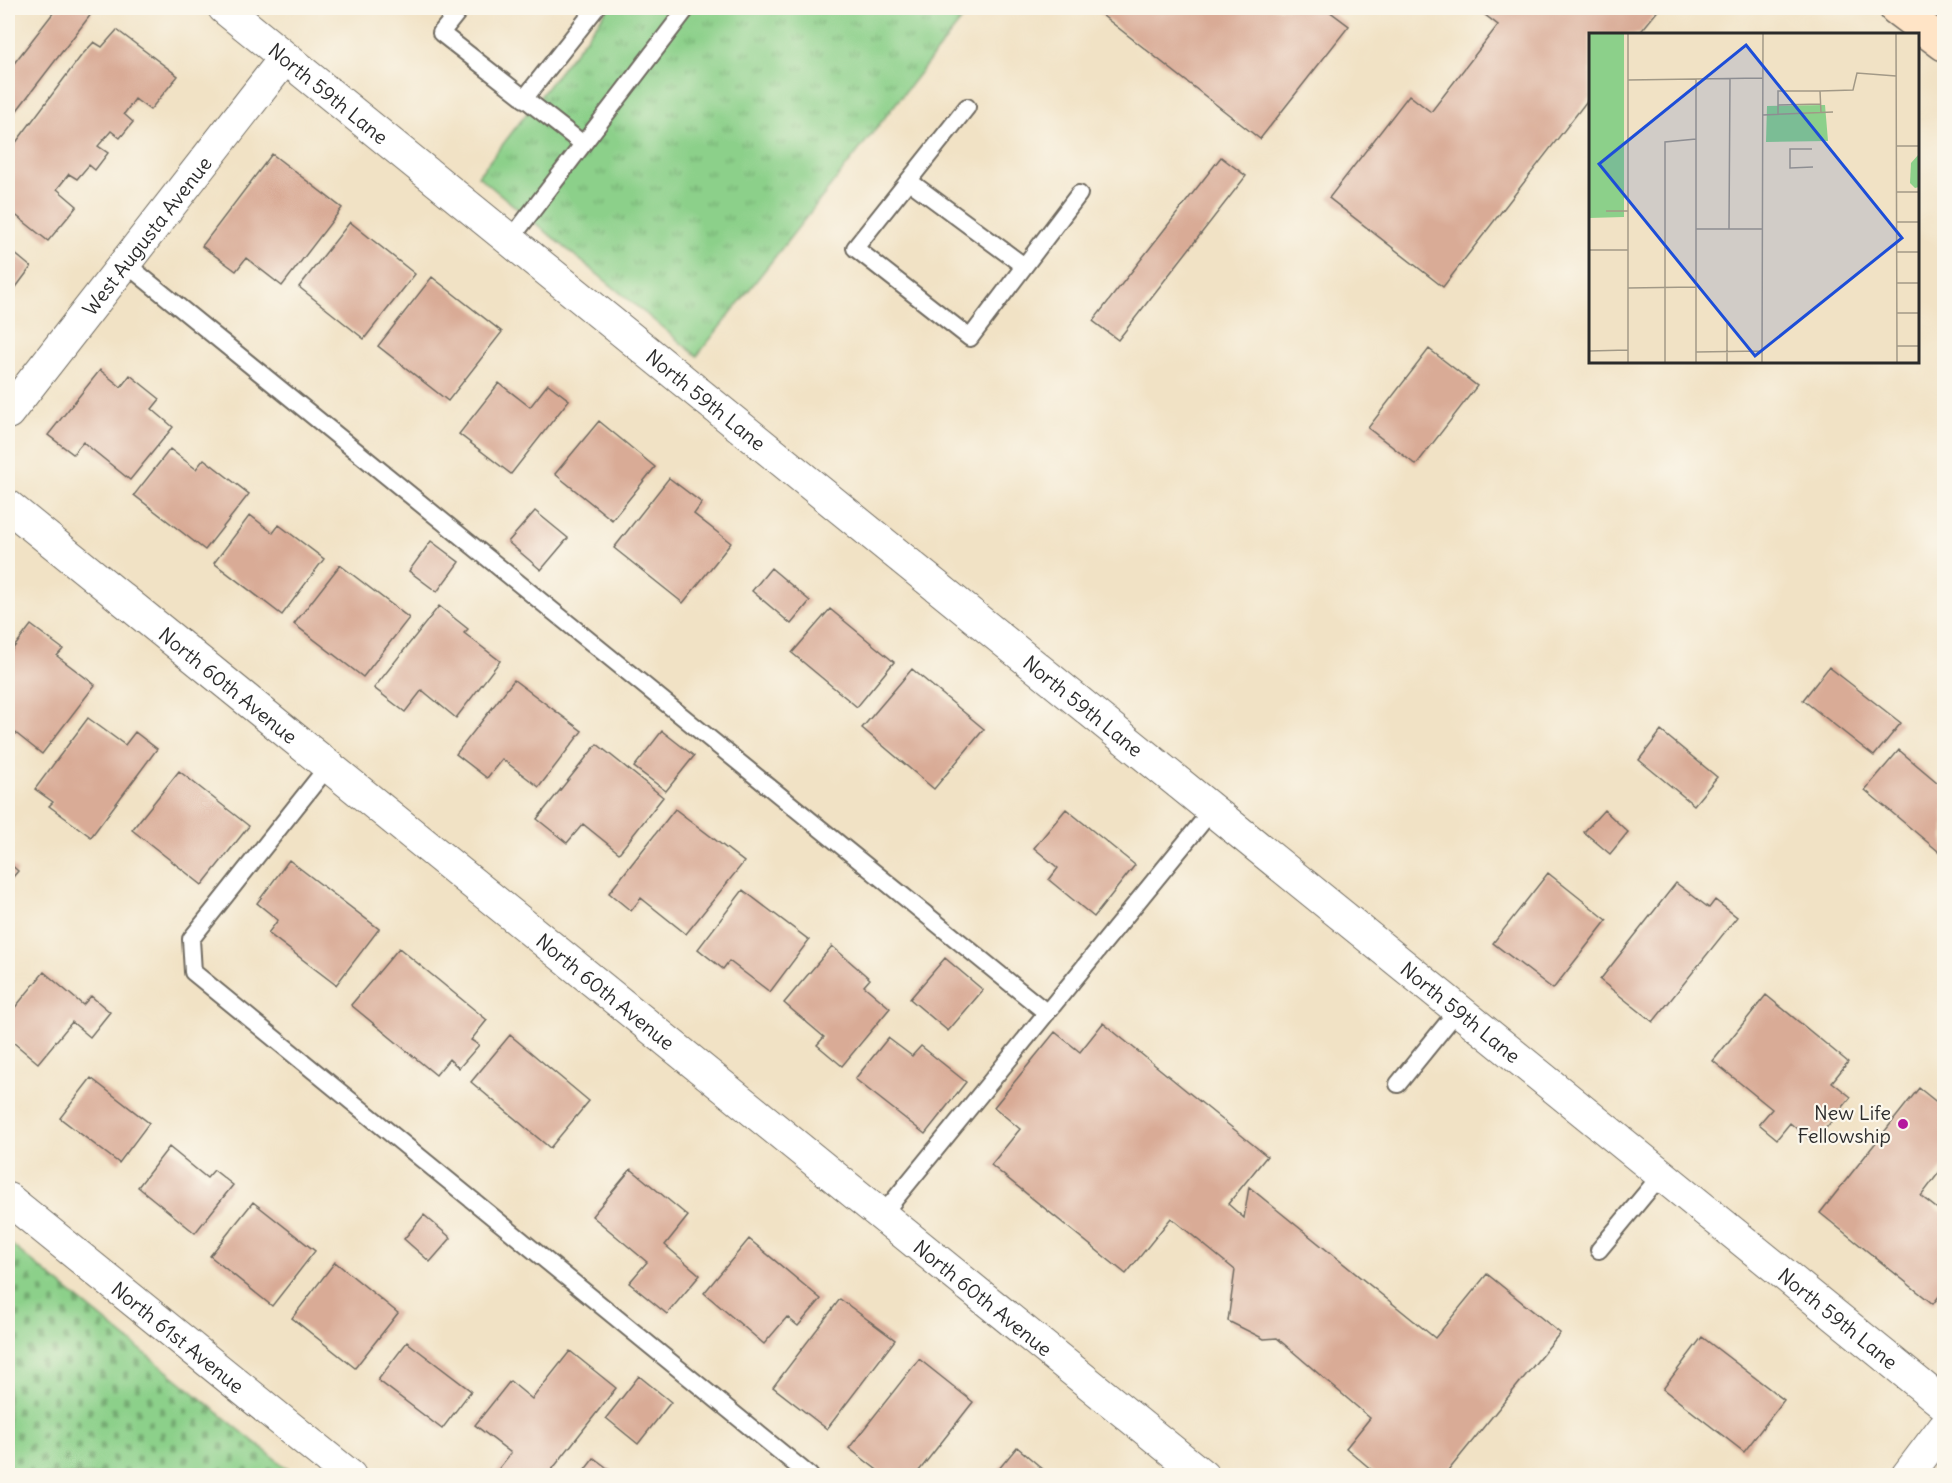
<svg xmlns="http://www.w3.org/2000/svg" width="1952" height="1483" viewBox="0 0 1952 1483" font-family="Delius,sans-serif">
<defs>
<pattern id="cemetery-stones" width="16" height="16" patternUnits="userSpaceOnUse" patternTransform="scale(1.5)"><rect width="16" height="16" fill="#8cd08a"/><path d="M2 7V4a2 2 0 0 1 4 0v3zM10 15v-3a2 2 0 0 1 4 0v3z" fill="#73a971"/></pattern>
<pattern id="park-tufts" width="24" height="20" patternUnits="userSpaceOnUse" patternTransform="scale(1.5)"><rect width="24" height="20" fill="#8cd08a"/><path d="M3 7l-1-3M5 7V3M7 7l1-3M15 17l-1-3M17 17v-4M19 17l1-3" fill="none" stroke="#73a971"/></pattern>
</defs>
<rect width="100%" height="100%" fill="#fbf7ec"/>
<filter id="ink" filterUnits="userSpaceOnUse"><feTurbulence type="fractalNoise" baseFrequency=".0167" numOctaves="2"/><feDisplacementMap in="SourceGraphic" scale="12" xChannelSelector="R" yChannelSelector="G"/><feConvolveMatrix kernelMatrix="1 2 1 2 8 2 1 2 1" color-interpolation-filters="sRGB"/></filter>
<filter id="wash" filterUnits="userSpaceOnUse"><feTurbulence type="fractalNoise" baseFrequency=".008" numOctaves="4" result="noise"/><feDisplacementMap in="SourceGraphic" scale="24" xChannelSelector="R" yChannelSelector="G"/><feGaussianBlur stdDeviation="1.35" result="paint"/><feColorMatrix in="noise" values="0 0 0 0 0 0 0 0 0 0 0 0 0 0 0 0 0 1.4 0 .05"/><feComposite in="paint" operator="in"/></filter>
<g filter="url(#wash)">
<rect width="100%" height="100%" fill="#f1e2c5"/>
<!-- cemetery -->
<path fill="url(#cemetery-stones)" stroke="#5c7e5a" stroke-width="1.5" d="M8 1242 295 1475H8Z"/>
<!-- park -->
<path fill="url(#park-tufts)" stroke="#5c7e5a" stroke-width="1.5" d="M609 8H971L697 356 478 176Z"/>
<g id="blocks">
<!-- building -->
<path fill="#d9ab96" d="M57 8H84L92 13 8 122V71Z
M1093 8H1325L1349 26 1260 139Z
M1476 8H1660L1639 34H1590V97L1443 287 1329 198 1409 95 1431 112 1498 25Z
M117 30 178 76 150 110 135 99 124 114 133 122 120 138 111 131 98 146 108 153 95 170 89 165 77 179 69 174 57 189 77 206 48 241 8 209V153L81 56 94 42 102 47Z
M272 154 342 208 282 286 246 258 236 271 202 246Z
M1221 157 1246 176 1118 340 1093 321Z
M350 222 415 274 364 339 299 287Z
M8 248 31 267 8 298Z
M432 277 502 332 448 401 378 346Z
M1429 349 1477 386 1416 465 1368 428Z
M100 370 121 387 130 375 160 399 152 409 173 427 130 480 83 442 73 454 48 435Z
M499 383 530 407 548 384 569 400 511 474 459 434Z
M599 421 655 467 612 520 555 474Z
M170 449 196 469 204 459 249 494 205 550 134 495Z
M669 478 702 503 694 514 731 543 683 603 614 548Z
M535 511 568 538 541 570 508 542Z
M250 515 273 533 279 525 324 559 282 615 214 563Z
M431 541 459 562 437 592 409 571Z
M340 565 409 618 363 677 294 624Z
M771 568 810 601 791 624 752 591Z
M439 606 468 629 464 633 500 661 456 718 422 690 405 712 374 688Z
M830 609 894 662 857 707 792 653Z
M31 625 63 649 57 656 95 685 42 754 8 727V655Z
M1829 667 1901 723 1874 756 1803 700Z
M912 669 984 729 934 789 862 728Z
M514 680 582 731 539 787 502 759 487 778 456 754Z
M88 718 125 745 135 732 157 749 91 837 49 806 53 802 35 789Z
M662 731 694 756 666 791 634 767Z
M1661 731 1717 777 1694 805 1639 760Z
M597 744 663 797 619 853 583 824 567 843 537 819Z
M1899 750 1944 788V856L1865 790Z
M179 771 249 826 202 885 132 830Z
M675 809 744 862 686 934 641 898 631 911 609 893Z
M1066 809 1135 865 1094 917 1049 880 1058 868 1034 848Z
M1604 810 1628 832 1610 854 1584 832Z
M289 860 379 929 336 985 268 933 278 920 257 903Z
M8 862 18 871 8 883Z
M1548 873 1607 920 1553 989 1493 943Z
M1676 883 1709 908 1715 900 1737 917 1653 1022 1600 980Z
M743 890 809 940 770 992 729 961 723 969 698 949Z
M832 946 870 979 864 986 890 1008 842 1066 817 1045 824 1037 784 1003Z
M399 948 487 1020 471 1040 479 1045 459 1068 449 1059 436 1075 351 1005Z
M945 958 983 990 948 1031 910 999Z
M44 972 83 1005 91 996 110 1012 90 1037 72 1022 38 1063 8 1038V1016Z
M1766 995 1848 1062 1832 1082 1851 1097 1814 1143 1790 1123 1777 1139 1759 1124 1772 1109 1713 1061Z
M1103 1023 1267 1156 1228 1204 1244 1218 1249 1187 1435 1338 1487 1274 1560 1333 1444 1476H1379L1346 1448 1370 1418 1277 1338 1264 1339 1228 1321 1235 1270 1171 1218 1126 1274 991 1165 1020 1129 994 1107 1055 1032 1080 1052Z
M510 1035 589 1101 550 1148 471 1082Z
M888 1038 912 1056 921 1046 966 1082 925 1134 855 1079Z
M91 1078 149 1123 119 1163 60 1118Z
M1919 1088 1944 1108V1166L1921 1196 1944 1214V1290L1933 1304 1820 1213Z
M169 1147 207 1178 214 1170 233 1185 195 1233 138 1187Z
M631 1169 688 1216 665 1245 700 1275 667 1314 629 1283 647 1262 592 1216Z
M253 1202 315 1251 272 1306 210 1256Z
M424 1215 451 1238 430 1262 404 1239Z
M749 1239 821 1299 798 1326 787 1317 764 1344 704 1293Z
M335 1262 398 1313 355 1368 292 1318Z
M840 1299 895 1340 827 1429 773 1387Z
M1702 1337 1784 1400 1744 1452 1663 1389Z
M407 1342 471 1391 442 1429 378 1380Z
M570 1351 616 1388 547 1476H493L511 1453 475 1425 510 1381 532 1399Z
M919 1359 973 1402 915 1476H885L849 1448Z
M639 1376 671 1402 638 1444 606 1418Z
M1017 1447 1051 1476H993Z
M594 1458 618 1476H580Z"/>
</g>
</g>
<g filter="url(#ink)">
<use href="#blocks" fill-opacity="0" stroke="#706b61" stroke-width="1.5"/>
<g fill="none" stroke-linecap="round" stroke-linejoin="round">
<!-- lane casing -->
<g stroke="#706b61" stroke-width="20">
<path id="lane" d="M461 8 441 33 583 144
M524 99 596 8
M967 107 855 248 970 338 1079 194
M909 181 1024 266
M510 240 687 8
M125 263 1047 1013
M329 765 191 939 193 972 810 1476
M1398 1084 1458 1010
M882 1215 1212 810
M1599 1250 1661 1175"/>
</g>
<!-- street casing -->
<g stroke="#706b61" stroke-width="34">
<g id="street">
<path id="s1" d="M224 8 1944 1404"/>
<path id="s2" d="M8 413 285 58"/>
<path id="s3" d="M8 506 1203 1476"/>
<path id="s4" d="M8 1199 350 1476"/>
<path d="M1907 1476 1944 1427"/>
</g>
</g>
<!-- secondary casing -->
<g stroke="#706b61" stroke-width="36">
<path id="secondary" d="M1896 8 1944 44"/>
</g>
<!-- lane -->
<use href="#lane" stroke="#fff" stroke-width="16"/>
<!-- street -->
<use href="#street" stroke="#fff" stroke-width="32"/>
<!-- secondary -->
<use href="#secondary" stroke="#ffe4c6" stroke-width="33"/>
</g>
</g>
<!-- markers -->
<circle fill="#b5179e" stroke="#fbf7ec" stroke-width="2" cx="1903" cy="1124" r="6"/>
<g text-anchor="middle" dominant-baseline="central" stroke-width="4.5" stroke-linejoin="round" paint-order="stroke">
<!-- street labels -->
<g font-size="20" fill="#2b2b2b" stroke="#fbf7ec">
<text stroke="none"><textPath href="#s1" startOffset="135">North 59th Lane</textPath></text>
<text stroke="none"><textPath href="#s2" startOffset="225">West Augusta Avenue</textPath></text>
<text stroke="none"><textPath href="#s1" startOffset="621">North 59th Lane</textPath></text>
<text stroke="none"><textPath href="#s3" startOffset="284">North 60th Avenue</textPath></text>
<text stroke="none"><textPath href="#s1" startOffset="1107">North 59th Lane</textPath></text>
<text stroke="none"><textPath href="#s3" startOffset="770">North 60th Avenue</textPath></text>
<text stroke="none"><textPath href="#s1" startOffset="1593">North 59th Lane</textPath></text>
<text stroke="none"><textPath href="#s3" startOffset="1256">North 60th Avenue</textPath></text>
<text stroke="none"><textPath href="#s1" startOffset="2079">North 59th Lane</textPath></text>
<text stroke="none"><textPath href="#s4" startOffset="219">North 61st Avenue</textPath></text>
</g>
<!-- poi labels -->
<g font-size="20" fill="#2b2b2b" stroke="#fbf7ec" text-anchor="end">
<text x="1891" y="1112">New Life<tspan x="1891" dy="23">Fellowship</tspan></text>
</g>
</g>
<!-- overview -->
<g transform="translate(1589 33)">
<rect width="330" height="330" fill="#f1e2c5"/>
<path d="M330 121V154L326 155 321 150 322 130Z" fill="#8cd08a"/>
<path d="M0 1H35V184L0 185Z" fill="#8cd08a"/>
<path d="M236 72 239 108 177 109 178 73Z" fill="#8cd08a"/>
<path fill="none" stroke="#a29987" stroke-width="1.5" d="M307 1 308 329M39 47 174 45M231 58 264 57 268 40 307 43M189 72 232 71M189 81V58H231L232 80M174 82 244 79M307 113H330M223 116H201V135L224 134M307 159H330M17 178H39M307 189H330M107 196H174M140 196 141 45M0 217H39M308 219H330M308 250H330M39 255 107 254M308 280H330M138 287V329M308 313H330M0 318 39 317M107 319 173 318M39 329V1M76 329V109L107 106M107 329V46M173 329 174 1"/>
<path fill="#1d4ed8" fill-opacity="0.15" stroke="#1d4ed8" stroke-width="3" d="M157 12 313 205 166 323 10 131Z"/>
<rect width="330" height="330" fill="none" stroke="#2b2b2b" stroke-width="3"/>
</g>
<!-- margin -->
<rect width="1952" height="1483" fill="none" stroke="#fbf7ec" stroke-width="30"/>
</svg>
